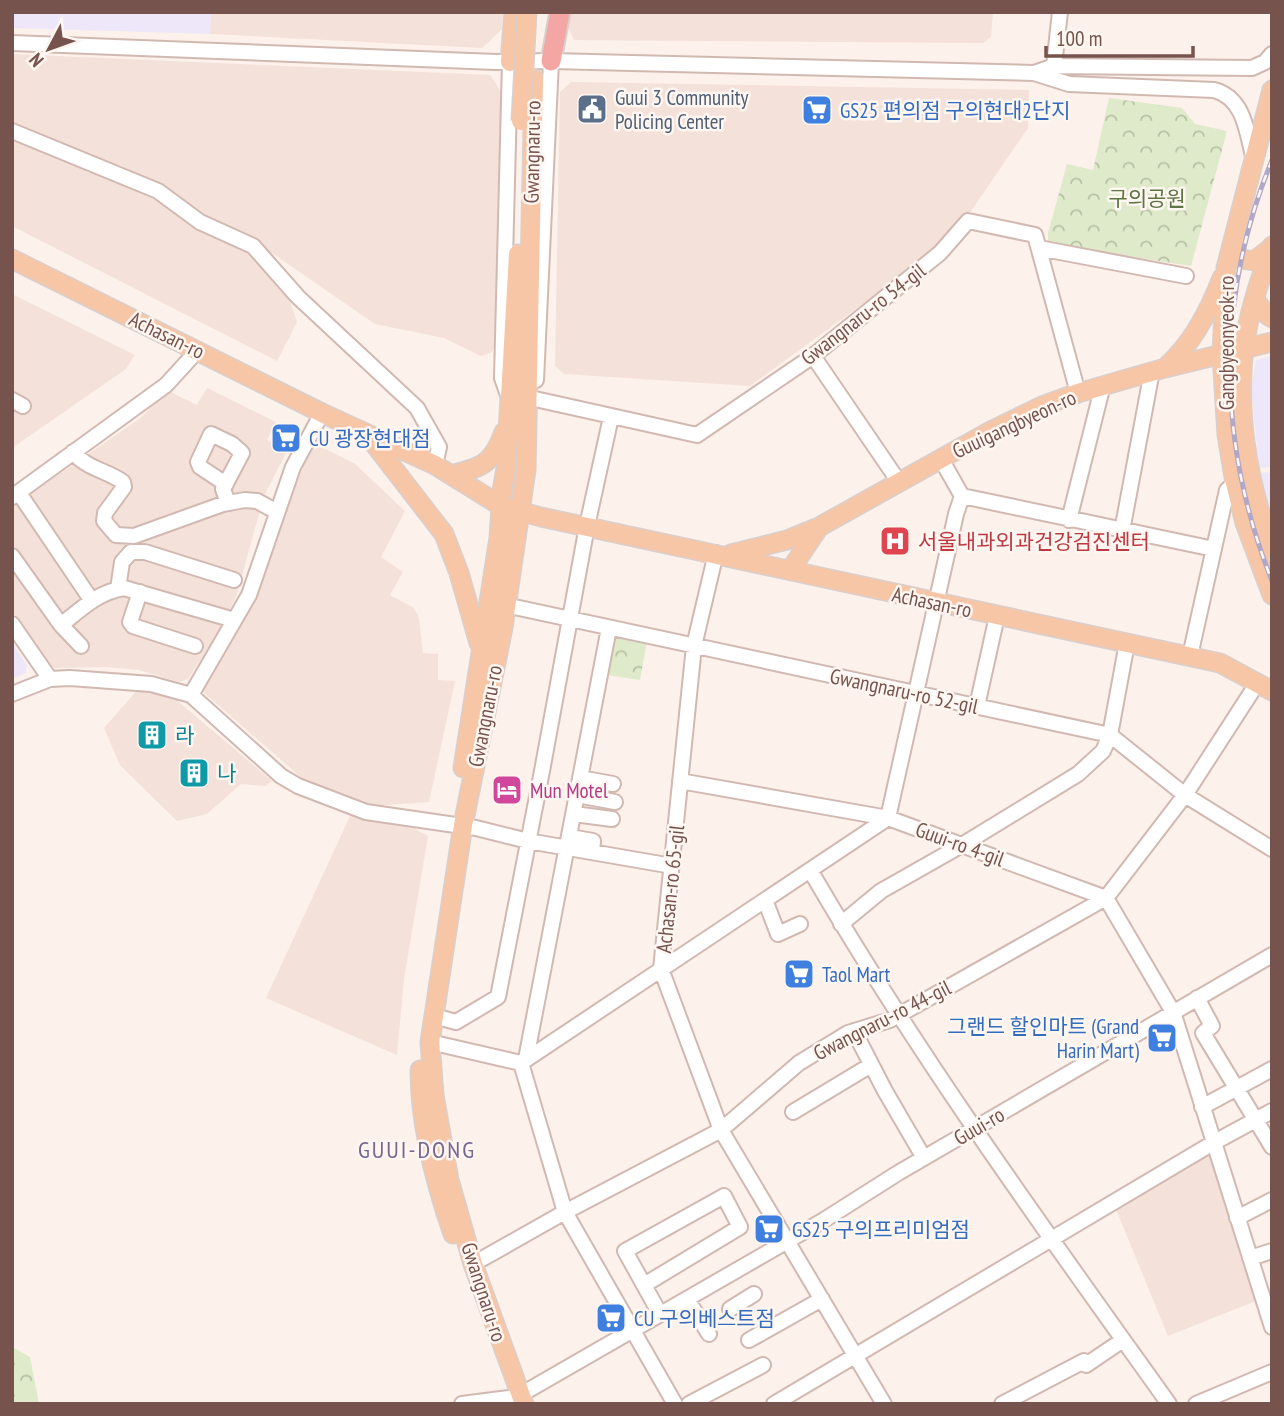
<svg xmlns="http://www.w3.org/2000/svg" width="1284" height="1416" viewBox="0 0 1284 1416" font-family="'PT Sans Narrow','Noto Sans KR',sans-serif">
<defs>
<pattern id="forest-crowns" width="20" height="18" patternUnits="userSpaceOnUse" patternTransform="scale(1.75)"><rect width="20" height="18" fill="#deeac9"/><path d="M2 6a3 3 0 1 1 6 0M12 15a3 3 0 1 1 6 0" fill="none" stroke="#b9c0a5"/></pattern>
</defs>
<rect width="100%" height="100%" fill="#fcf1eb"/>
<!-- residential -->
<path fill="#f4e1d9" d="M211 12H503L502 29 482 48 210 34Z
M569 12H993L991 37 983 43 574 40 567 25Z
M12 54 490 75 504 96 497 341 492 352 481 356 444 338 375 324 256 242 198 215 158 185 120 165 113 166 12 121Z
M571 82 1029 90 1028 128 971 211 960 233 750 386 564 374 555 366 560 92Z
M12 138 156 200 195 227 252 249 284 285 297 322 277 361 12 226Z
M12 294 135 355 126 369 12 448Z
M207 388 276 422 267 440 287 451 264 496 236 597 213 640 188 679 179 682 139 670 107 667 55 668 47 664 12 611V507L139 419 168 391 197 405Z
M312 442 355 464 405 511 381 557 403 572 390 595 414 608 419 619 423 653 438 654V680L455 681 429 802 368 806 303 779 202 691 254 599Z
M140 687 173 697 272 781 265 786 241 784 207 814 177 821 120 765 104 728Z
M350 816 412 827 428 836 404 979 397 1055 266 998Z
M1213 1143 1263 1298 1168 1336 1113 1202Z"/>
<!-- education -->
<path fill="#eee7f9" d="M12 12H211L210 34 12 28Z
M1272 356V467L1259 468 1251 387 1256 360Z
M1272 472V520L1258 473Z
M12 643 27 665 26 673 12 679Z"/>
<!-- forest -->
<path fill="url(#forest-crowns)" d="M1109 98 1182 108 1195 124 1227 131 1191 266 1048 244V233L1067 164 1093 170Z
M609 628 648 636 640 680 600 674Z
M12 1347 30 1357 39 1404H12Z"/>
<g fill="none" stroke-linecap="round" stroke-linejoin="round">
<!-- minor casing -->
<g stroke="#d1b9b2" stroke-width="18">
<path id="minor" d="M12 43 496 62 551 61 1034 73 1069 84 1214 90C1245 98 1247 134 1254 160
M1054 66 1060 12
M1034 73 1054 66 1252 68 1265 62 1272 54
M12 131 158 191 200 222 253 246 298 297 417 408 439 447 435 465
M1039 248 1186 276
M813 356 899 482
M536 380 551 61
M508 395 502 378 510 62
M535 399 697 435 813 356 940 253 968 221 1035 235 1078 393
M12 400 23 406
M73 452C87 469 106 470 123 482L124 487 105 513 104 521 116 535 134 536 223 504 245 500 257 501 277 512
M226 484 200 467 198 462 211 434 232 444 242 453 223 489 228 503
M19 493 92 601
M962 496 1214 549
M12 497 166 385 198 350
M1069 520 1103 385
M1122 531 1152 371
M716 553 694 646 661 969 721 1130 884 1404
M12 556 61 625C81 609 98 592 124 588L234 620
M118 589 122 562 131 552H145L234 580
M140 592 130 622 133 626 195 646
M505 605 1110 735 1185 795 1272 849
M12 624 50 679
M61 625 81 646
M1190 656 1227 490 1235 483
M12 694 50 679 70 678 151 684 191 695 281 776 298 786 366 812 476 828 528 841 672 866
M191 695 249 595 293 467 322 413
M977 706 997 616
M580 778 613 784
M680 781 888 818 1106 898 1173 1012 1272 1327
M577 795 615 802
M574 814 612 819
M570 837 593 841 592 851
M810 870C918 1056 1044 1229 1169 1404
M765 900 778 934 800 924
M841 924 881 891 962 845 1078 774 1103 751 1110 735 1127 643
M1197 998 1212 1026 1203 1033 1272 1147
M434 1016 456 1022 498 997 542 771 587 526 611 417
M854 1031 885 1091 924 1158
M430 1042 521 1063 888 818 956 514 962 496 941 459
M526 1059 609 628
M521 1063 565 1212 675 1404
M1202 1107 1272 1069
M793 1112 871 1065
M1237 1218 1272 1200
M1250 1258 1272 1251
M473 1264 565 1212 721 1130 799 1063 848 1033 890 1020 1106 898 1185 795 1258 682
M644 1285 740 1227 724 1196 625 1251 660 1314
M687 1299 709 1334
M730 1309 754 1294
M749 1340 822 1299
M1086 1365 1123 1340
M520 1395 824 1220 898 1173 1272 955
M462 1404 509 1398
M689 1404 763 1365
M774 1404 1213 1143 1272 1111
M1002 1404 1084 1361
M1196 1404 1272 1372"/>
</g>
<!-- major casing -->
<g stroke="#d9cfcd" stroke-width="21">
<path id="major" d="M510 62 514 12
M1272 90 1226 268 1222 354 1227 435 1235 483 1245 523 1272 595
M1234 240 1236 253 1242 259 1254 261 1271 248
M1272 246C1262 274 1251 305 1246 335 1234 405 1247 482 1272 548
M12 259 322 413 435 465 501 506 541 517 1220 663 1272 691
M1255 300 1266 314 1272 318
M1167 366C1193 343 1210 309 1222 278
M369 437 444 534 459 573 479 643
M451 475C482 467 492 465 504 432
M731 554 787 540 819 527 989 432 1042 406 1078 393 1165 368 1272 342
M791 569 819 527
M463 768 499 538 502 491 506 469 518 254
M420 1070C420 1125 435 1182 453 1234
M524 1404 473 1264 449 1180 434 1095 430 1042 463 825 503 628 526 470 534 79"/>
</g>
<!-- highway casing -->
<g stroke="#d9cfcd" stroke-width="23">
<path id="highway" d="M551 61 560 12"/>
</g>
<!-- minor -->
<use href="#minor" stroke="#fff" stroke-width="14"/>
<!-- major -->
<use href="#major" stroke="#f7c6a6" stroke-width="18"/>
<!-- highway -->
<use href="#highway" stroke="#f3a6a4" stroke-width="19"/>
<!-- rail casing -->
<g stroke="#b1a8c7" stroke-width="5">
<path id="rail" d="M1272 160C1215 299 1217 442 1272 581"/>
</g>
<!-- rail -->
<use href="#rail" stroke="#fef6f1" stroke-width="2.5" stroke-dasharray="8" stroke-linecap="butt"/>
<!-- major-bridge casing -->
<g stroke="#d9cfcd" stroke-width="21" stroke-linecap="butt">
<path id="major-bridge" d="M521 121 527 12"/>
</g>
<!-- major-bridge -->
<use href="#major-bridge" stroke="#f7c6a6" stroke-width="18"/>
</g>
<!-- icons -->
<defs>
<g id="civic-square" transform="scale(1.575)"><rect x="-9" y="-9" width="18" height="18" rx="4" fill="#5c6f8a" stroke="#fef6f1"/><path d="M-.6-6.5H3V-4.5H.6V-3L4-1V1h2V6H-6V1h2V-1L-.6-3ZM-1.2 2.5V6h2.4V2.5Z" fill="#fff"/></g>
<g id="supermarket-square" transform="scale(1.575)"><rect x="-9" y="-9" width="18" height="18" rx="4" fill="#3f7fe0" stroke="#fef6f1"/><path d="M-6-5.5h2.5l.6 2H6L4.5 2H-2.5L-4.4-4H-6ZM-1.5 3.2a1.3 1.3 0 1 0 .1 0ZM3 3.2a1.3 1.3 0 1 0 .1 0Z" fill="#fff"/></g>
<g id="hospital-square" transform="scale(1.575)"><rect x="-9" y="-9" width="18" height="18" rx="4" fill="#e0444e" stroke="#fef6f1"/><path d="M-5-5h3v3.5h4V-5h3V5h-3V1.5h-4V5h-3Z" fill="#fff"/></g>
<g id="building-square" transform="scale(1.575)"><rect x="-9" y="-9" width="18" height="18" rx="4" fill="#0f9aa8" stroke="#fef6f1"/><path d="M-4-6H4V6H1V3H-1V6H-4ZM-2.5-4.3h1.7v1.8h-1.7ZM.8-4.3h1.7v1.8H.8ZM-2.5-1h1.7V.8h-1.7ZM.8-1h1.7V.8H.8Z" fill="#fff"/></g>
<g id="hotel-square" transform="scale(1.575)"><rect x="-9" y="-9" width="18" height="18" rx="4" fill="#d1479c" stroke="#fef6f1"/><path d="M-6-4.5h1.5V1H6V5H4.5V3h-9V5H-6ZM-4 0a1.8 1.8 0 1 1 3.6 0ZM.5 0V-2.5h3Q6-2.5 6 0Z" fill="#fff"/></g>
</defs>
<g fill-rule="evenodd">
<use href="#civic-square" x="592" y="109"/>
<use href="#supermarket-square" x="817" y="110"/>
<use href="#supermarket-square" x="286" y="438"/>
<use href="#hospital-square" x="895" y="541"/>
<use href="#building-square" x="152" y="735"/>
<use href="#building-square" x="194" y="773"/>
<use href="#hotel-square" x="507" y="790"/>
<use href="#supermarket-square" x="799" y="974"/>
<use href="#supermarket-square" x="1162" y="1038"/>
<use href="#supermarket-square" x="769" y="1229"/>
<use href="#supermarket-square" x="611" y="1318"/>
</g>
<g text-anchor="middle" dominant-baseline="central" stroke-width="5" stroke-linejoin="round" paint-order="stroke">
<!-- service labels -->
<g font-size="21" fill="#4e5e75" stroke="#fef6f1" text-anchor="start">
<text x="615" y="97">Guui 3 Community<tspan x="615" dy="24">Policing Center</tspan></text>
</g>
<!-- shop labels -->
<g font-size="21" fill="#366cbe" stroke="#fef6f1" text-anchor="start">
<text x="840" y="110">GS25 편의점 구의현대2단지</text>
<text x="309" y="438">CU 광장현대점</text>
<text x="822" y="974">Taol Mart</text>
<text x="1139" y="1026" text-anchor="end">그랜드 할인마트 (Grand<tspan x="1139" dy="24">Harin Mart)</tspan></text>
<text x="792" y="1229">GS25 구의프리미엄점</text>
<text x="634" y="1318">CU 구의베스트점</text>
</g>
<!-- street labels -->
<g font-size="21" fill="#77534e" stroke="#fef6f1">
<text transform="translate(532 152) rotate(-89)">Gwangnaru-ro</text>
<text transform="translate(863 314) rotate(-38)">Gwangnaru-ro 54-gil</text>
<text transform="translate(167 335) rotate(26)">Achasan-ro</text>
<text transform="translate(1226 343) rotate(-90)">Gangbyeonyeok-ro</text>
<text transform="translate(1014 424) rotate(-25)">Guuigangbyeon-ro</text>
<text transform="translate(932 602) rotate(12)">Achasan-ro</text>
<text transform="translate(904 691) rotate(12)">Gwangnaru-ro 52-gil</text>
<text transform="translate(485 716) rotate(-79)">Gwangnaru-ro</text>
<text transform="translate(960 844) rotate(20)">Guui-ro 4-gil</text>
<text transform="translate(670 889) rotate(-84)">Achasan-ro 65-gil</text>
<text transform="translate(882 1020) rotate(-27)">Gwangnaru-ro 44-gil</text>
<text transform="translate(979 1126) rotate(-30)">Guui-ro</text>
<text transform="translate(484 1292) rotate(72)">Gwangnaru-ro</text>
</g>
<!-- park labels -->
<g font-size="21" fill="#5e7643" stroke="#fef6f1">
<text x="1147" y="198">구의공원</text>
</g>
<!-- health labels -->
<g font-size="21" fill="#be3a42" stroke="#fef6f1" text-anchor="start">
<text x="918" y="541">서울내과외과건강검진센터</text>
</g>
<!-- culture labels -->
<g font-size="21" fill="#0d838f" stroke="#fef6f1" text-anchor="start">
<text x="175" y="735">라</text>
<text x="217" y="773">나</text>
</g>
<!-- hotel labels -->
<g font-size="21" fill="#b23c85" stroke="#fef6f1" text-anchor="start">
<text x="530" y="790">Mun Motel</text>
</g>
<!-- quarter labels -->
<g font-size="24" letter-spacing="2" fill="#796692" stroke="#fef6f1">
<text x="417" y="1149">GUUI-DONG</text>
</g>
</g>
<!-- border -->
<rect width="1284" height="1416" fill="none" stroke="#77534e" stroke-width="28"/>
<!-- north arrow -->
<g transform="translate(49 49) rotate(229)" stroke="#fef6f1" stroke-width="5" paint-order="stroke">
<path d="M0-5L12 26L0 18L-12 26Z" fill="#77534e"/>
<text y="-10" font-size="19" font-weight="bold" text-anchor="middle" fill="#77534e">N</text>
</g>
<!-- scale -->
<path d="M1046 46v10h147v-10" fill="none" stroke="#77534e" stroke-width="3.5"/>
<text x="1056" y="46" font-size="21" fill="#77534e" stroke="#fef6f1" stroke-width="5" paint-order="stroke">100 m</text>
</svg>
